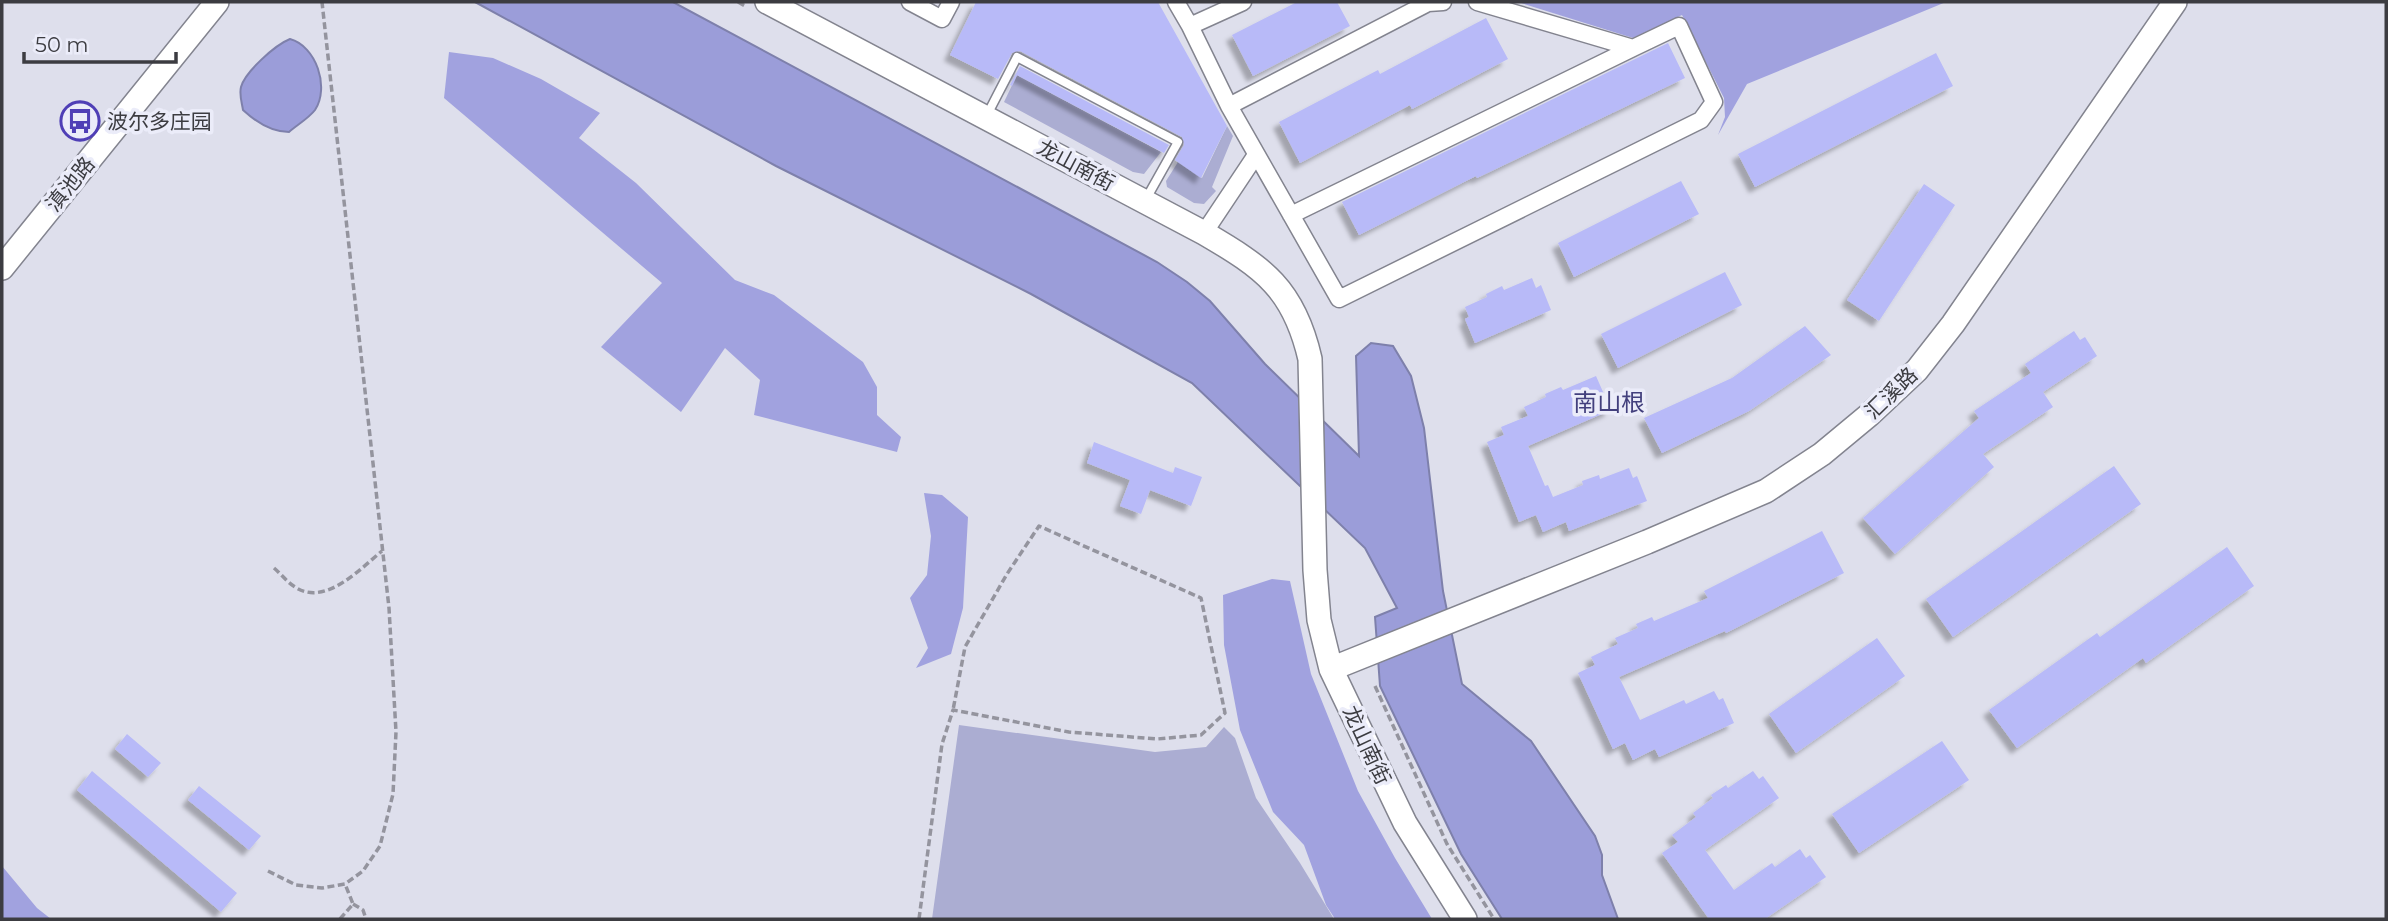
<svg xmlns="http://www.w3.org/2000/svg" width="2388" height="921" viewBox="0 0 2388 921" font-family="Montserrat,'Noto Sans SC',sans-serif">
<defs>
<filter id="shadow"><feDropShadow dx="-6" dy="6" stdDeviation="2" flood-color="#0004"/></filter>
</defs>
<rect width="100%" height="100%" fill="#dedfec"/>
<!-- green -->
<path fill="#abadd2" d="M1017 75 1161 152 1144 174 1133 172 1004 102Z
M1227 126 1233 136 1212 187 1216 191 1204 204 1194 203 1167 187 1166 181 1178 162 1202 178Z
M959 725 1155 752 1206 747 1224 727 1235 738 1256 798 1300 863 1334 919H932Z"/>
<!-- forest -->
<path fill="#a1a2df" d="M1518 2H1946L1747 84 1718 135 1725 117 1724 98 1682 15 1633 38Z
M449 52 493 58 541 79 600 113 579 138 636 183 735 280 774 295 863 362 877 387V415L901 437 897 452 754 415 760 380 725 348 681 412 601 347 662 283 444 98Z
M924 493 942 495 968 517 963 608 951 654 916 668 928 648 910 598 927 575 931 536Z
M1272 579 1290 581 1311 674 1358 791 1395 858 1432 919H1335L1326 905 1304 845 1273 812 1240 730 1224 645 1223 595Z
M2 866 37 908 51 919H2Z"/>
<!-- water -->
<path fill="#9b9dd9" stroke="#7e80ab" stroke-width="2" d="M475 2H673L1157 262 1187 282 1210 301 1265 364 1359 456 1356 356 1371 343 1393 346 1411 376 1424 428 1443 591 1462 684 1531 741 1595 836 1602 855V875L1618 919H1502L1461 854 1380 686 1375 617 1397 608 1365 548 1192 383 1031 294 776 166Z
M290 39C316 46 330 87 315 110 309 118 297 125 289 132 271 132 256 122 243 110 242 103 239 95 241 87 245 72 275 45 290 39Z"/>
<!-- building -->
<path fill="#b8baf8" filter="url(#shadow)" d="M976 2H1158L1227 126 1201 178 1175 160 1184 145 1182 137 1020 51 1012 53 998 79 950 55Z
M1297 2H1337L1350 26 1253 76 1232 35Z
M1486 18 1508 59 1412 109 1410 105 1300 163 1279 122 1378 70 1380 74Z
M1668 43 1685 78 1477 178 1476 176 1359 235 1342 202Z
M1936 53 1953 86 1755 187 1738 154Z
M1020 66 1169 145 1164 153 1017 75 1012 86 1010 85Z
M1681 181 1699 214 1574 277 1558 243Z
M1924 184 1955 205 1879 321 1847 300Z
M1725 272 1742 305 1618 368 1601 334Z
M1532 278 1536 288 1541 285 1551 310 1475 343 1465 319 1469 317 1465 307 1487 297 1486 294 1502 286 1504 290Z
M1805 326 1831 355 1749 411 1662 453 1644 418 1732 378Z
M2074 331 2080 340 2085 337 2097 356 2043 392 2053 407 1983 454 1994 467 1895 554 1863 518 1979 418 1974 411 2031 373 2025 364Z
M1596 376 1611 410 1528 446 1545 486 1548 485 1553 497 1583 485 1582 481 1599 475 1600 479 1629 468 1633 478 1637 476 1647 501 1569 531 1566 522 1543 532 1536 515 1519 522 1487 442 1504 435 1501 427 1528 416 1524 407 1546 397 1545 394 1561 387 1563 390Z
M1094 442 1173 473 1175 467 1202 477 1191 506 1150 490 1141 514 1120 506 1130 480 1087 463Z
M2114 466 2141 504 1953 637 1926 599Z
M1822 531 1844 573 1726 633 1725 631 1619 677 1640 720 1684 700 1686 704 1714 691 1719 700 1723 698 1734 723 1659 757 1655 749 1633 760 1625 743 1613 749 1578 673 1595 665 1591 657 1618 644 1615 638 1638 628 1636 624 1652 617 1654 621 1708 598 1704 591Z
M2227 547 2254 586 2146 663 2143 658 2017 748 1989 710 2097 633 2100 637Z
M1877 638 1905 676 1796 753 1769 714Z
M127 734 161 763 148 777 115 749Z
M1942 741 1969 780 1859 853 1832 814Z
M92 771 237 893 221 912 77 790Z
M1753 771 1759 779 1763 776 1779 798 1705 850 1734 890 1772 863 1775 867 1800 849 1806 858 1810 855 1826 877 1765 919H1709L1662 853 1678 842 1672 835 1696 817 1693 813 1713 798 1711 795 1726 785 1728 788Z
M199 786 261 836 249 850 188 800Z"/>
<g fill="none" stroke-linecap="round" stroke-linejoin="round">
<!-- lane casing -->
<g stroke="#83848f" stroke-width="11">
<path id="lane" d="M987 115 1017 57 1178 142 1146 199"/>
</g>
<!-- street casing -->
<g stroke="#83848f" stroke-width="19">
<path id="street" d="M910 2 942 19 951 2
M1176 2 1190 26 1229 106 1339 299 1701 120 1714 102 1679 26 1633 48 1477 2
M1190 26 1243 2
M1229 106 1428 3 1443 2
M1291 215 1633 48
M1204 233 1256 155"/>
</g>
<!-- secondary casing -->
<g stroke="#83848f" stroke-width="26">
<path id="secondary" d="M767 2 1204 233C1264 268 1294 289 1310 359L1315 570 1319 620 1331 669 1405 823 1465 919
M2 268 217 2
M1331 669 1647 542 1766 491 1822 454 1869 415 1917 370 1953 324 2175 2"/>
</g>
<!-- path -->
<path stroke="#94949e" stroke-width="3.5" stroke-dasharray="7 3.5" stroke-linecap="butt" d="M738 2 747 7
M274 568C281 574 287 582 295 587 325 607 360 569 382 551
M1375 686 1447 844 1494 919
M268 871 296 885 322 888 345 884 363 871 380 846 393 794 396 732 389 608 322 2
M353 904 363 910 366 919
M340 919 353 904 345 884
M919 919 942 744 953 710 1069 732 1157 739 1201 735 1225 713 1201 598 1039 526 1007 574 965 647 953 710"/>
<!-- lane -->
<use href="#lane" stroke="#fff" stroke-width="8"/>
<!-- street -->
<use href="#street" stroke="#fff" stroke-width="16"/>
<!-- secondary -->
<use href="#secondary" stroke="#fff" stroke-width="23"/>
</g>
<!-- icons -->
<defs>
<g id="bus-ring" transform="scale(2.0125)"><circle r="9.5" fill="#ebecf9" stroke="#4f3fb6" stroke-width="1.5"/><path d="M-5-6H5V4H4V6H2V4H-2V6H-4V4H-5ZM-3.5-4V0h7V-4ZM-3.5 1.2v1.5H-2V1.2ZM2 1.2v1.5H3.5V1.2Z" fill="#4f3fb6"/></g>
</defs>
<g fill-rule="evenodd">
<use href="#bus-ring" x="80" y="121"/>
</g>
<g text-anchor="middle" dominant-baseline="central" stroke-width="7" stroke-linejoin="round" paint-order="stroke">
<!-- poi labels -->
<g font-size="21" fill="#3c3c41" stroke="#ebecf9" text-anchor="start">
<text x="107" y="121">波尔多庄园</text>
</g>
<!-- street labels -->
<g font-size="21" fill="#3c3c41" stroke="#ebecf9">
<text transform="translate(1076 165) rotate(28)">龙山南街</text>
<text transform="translate(70 184) rotate(-51)">滇池路</text>
<text transform="translate(1891 393) rotate(-44)">汇溪路</text>
<text transform="translate(1367 745) rotate(65)">龙山南街</text>
</g>
<!-- quarter labels -->
<g font-size="24" fill="#43407d" stroke="#ebecf9">
<text x="1609" y="402">南山根</text>
</g>
</g>
<!-- border -->
<rect width="2388" height="921" fill="none" stroke="#3c3c41" stroke-width="7"/>
<!-- scale -->
<path d="M24 52v10h152v-10" fill="none" stroke="#3c3c41" stroke-width="3.5"/>
<text x="35" y="52" font-size="21" fill="#3c3c41" stroke="#ebecf9" stroke-width="5" paint-order="stroke">50 m</text>
</svg>
